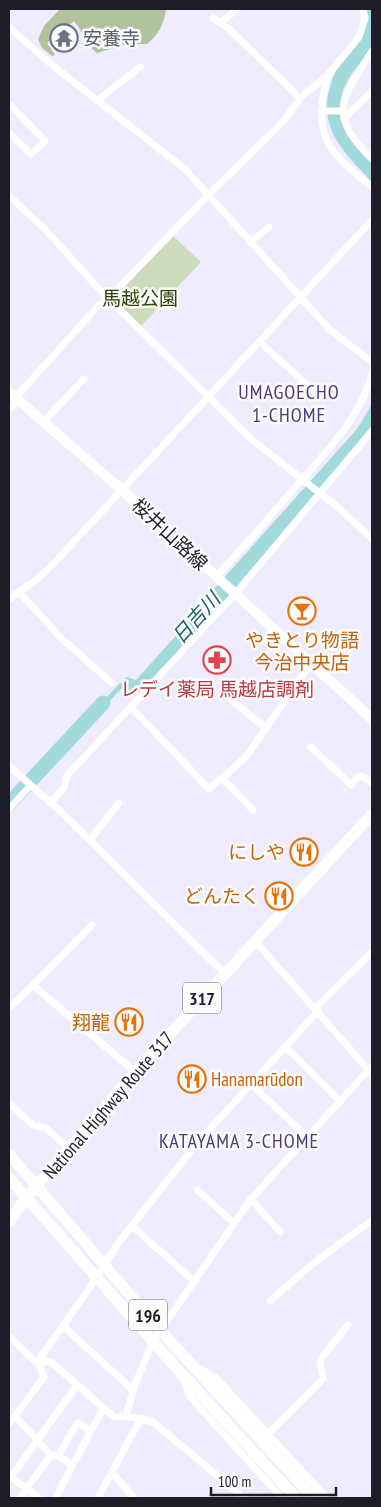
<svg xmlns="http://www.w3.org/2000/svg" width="381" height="1507" viewBox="0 0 381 1507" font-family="'PT Sans Narrow','Noto Sans JP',sans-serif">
<rect width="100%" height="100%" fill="#eeecfe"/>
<!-- green -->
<path fill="#ccdbba" d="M173 236 201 262 140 327 113 298Z"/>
<!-- forest -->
<path fill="#b1c39c" d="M60 9H166C164 24 159 34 147 44H127L97 53C85 44 84 32 74 21L47 43 55 55 52 56 42 48 38 39 44 26Z"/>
<!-- water -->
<path fill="#a2dadc" d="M366 9H372C372 19 375 33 372 44 369 55 357 66 351 75 328 110 344 138 372 162V182C346 155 319 130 329 90 332 81 334 73 339 65 355 43 369 38 366 9Z
M372 404V425L367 435 217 610 140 692H130L123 687 9 806V801L15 794 119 684 127 677 136 680 199 610 205 599 357 429Z"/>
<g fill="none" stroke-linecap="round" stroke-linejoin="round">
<!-- river -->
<path stroke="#a2dadc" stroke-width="15" d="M9 804 103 703"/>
<!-- minor -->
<path stroke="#fff" stroke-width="7" d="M213 18 228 28 300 98
M220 23 237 9
M9 27 52 65 185 169 330 330 372 362
M372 51C342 99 326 113 372 159
M328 75C312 134 326 151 372 187
M98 100 140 67
M321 111H343
M344 119 372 91
M9 133 31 154 45 141 11 106
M9 196 44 228 97 287 251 439 340 509 372 539
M250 242 269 227
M260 342 319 396
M15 398 99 305 109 298 209 194 284 121 300 98 328 75 359 37 365 18 363 9
M9 409 18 400
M43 422 84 379
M216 577C242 549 267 520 292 491 322 456 361 419 372 373
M19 592 62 639 112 683
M9 599 35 581 55 562 372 220
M200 603 215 616
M231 700 266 728
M131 707 209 789 246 757 311 663
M311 747 351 785 359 776 364 777 372 783
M9 766 58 809 224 973
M222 778 253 810
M50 803 64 788 66 777 235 594 372 431
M9 809 30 786
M90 840 119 803
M92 925 33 985 135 1072
M255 941 372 1074
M9 1008 33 985
M315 1008 372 952
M286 1047 340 1101
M251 1084 307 1137
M9 1103 34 1126 46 1128 69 1149
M197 1190 234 1223
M251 1199 280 1232
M132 1226 194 1281
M270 1301 315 1262 372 1220
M63 1326 133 1390
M9 1336 33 1360 51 1362 114 1417 126 1416 153 1422 244 1498
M200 1369 215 1377 327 1498
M184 1380 190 1397 282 1498
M126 1416 134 1387 153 1341 251 1199 372 1066
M9 1424 15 1416
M268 1434 323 1379 320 1360 348 1325
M51 1455 15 1416 44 1377 38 1361 89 1289 119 1242 198 1142 318 1011
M58 1456 73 1465
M112 1472 134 1498
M20 1498 51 1455 58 1456 77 1423 91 1430 104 1408
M39 1498 11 1477 77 1385
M56 1498 91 1430
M98 1498 141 1418"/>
<!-- secondary -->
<path stroke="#fff" stroke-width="10" d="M9 392 122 490 372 719"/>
<!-- trunk -->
<path stroke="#fff" stroke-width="11" d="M9 1154 160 1330 314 1498
M9 1178 181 1373 296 1498
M9 1222 26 1198 135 1072 372 814"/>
</g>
<!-- icons -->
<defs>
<g id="temple-ring" transform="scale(1.4375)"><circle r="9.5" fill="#fbfbfb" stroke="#6b7280" stroke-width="1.5"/><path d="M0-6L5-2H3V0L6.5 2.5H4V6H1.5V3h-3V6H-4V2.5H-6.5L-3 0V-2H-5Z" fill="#6b7280"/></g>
<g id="bar-ring" transform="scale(1.4375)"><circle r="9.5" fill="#fbfbfb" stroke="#e8710a" stroke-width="1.5"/><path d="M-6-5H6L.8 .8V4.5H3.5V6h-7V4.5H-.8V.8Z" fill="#e8710a"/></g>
<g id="pharmacy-ring" transform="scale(1.4375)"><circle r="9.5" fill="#fbfbfb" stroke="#e0444e" stroke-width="1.5"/><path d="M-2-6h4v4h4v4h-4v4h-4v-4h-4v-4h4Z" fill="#e0444e"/></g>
<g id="restaurant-ring" transform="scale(1.4375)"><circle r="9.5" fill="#fbfbfb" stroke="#e8710a" stroke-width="1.5"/><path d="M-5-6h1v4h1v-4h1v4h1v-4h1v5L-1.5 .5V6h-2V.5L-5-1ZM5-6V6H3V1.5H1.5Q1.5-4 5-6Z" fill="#e8710a"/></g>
</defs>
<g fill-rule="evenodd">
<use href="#temple-ring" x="64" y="38"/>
<use href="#bar-ring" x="302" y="611"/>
<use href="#pharmacy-ring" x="217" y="660"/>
<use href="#restaurant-ring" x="304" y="852"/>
<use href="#restaurant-ring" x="279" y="896"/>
<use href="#restaurant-ring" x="129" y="1022"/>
<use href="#restaurant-ring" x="192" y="1079"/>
</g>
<g text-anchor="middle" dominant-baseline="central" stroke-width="5" stroke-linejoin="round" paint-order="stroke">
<!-- shield labels -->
<g fill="#fbfbfb" stroke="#605f67" stroke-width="1">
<rect x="183" y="982.5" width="38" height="31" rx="4"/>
<rect x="129" y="1299.5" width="38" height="31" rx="4"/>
</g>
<g font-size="18" font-weight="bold" fill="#1d1c27">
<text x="202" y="998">317</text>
<text x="148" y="1315">196</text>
</g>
<!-- worship labels -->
<g font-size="19" fill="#5b616d" stroke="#fbfbfb" text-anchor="start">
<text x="83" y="38">安養寺</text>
</g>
<!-- park labels -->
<g font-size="19" fill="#2d4204" stroke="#fbfbfb">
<text x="140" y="298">馬越公園</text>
</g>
<!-- street labels -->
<g font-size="19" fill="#1d1c27" stroke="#fbfbfb">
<text transform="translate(170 534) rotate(43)">桜井山路線</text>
<text transform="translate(108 1105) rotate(-49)">National Highway Route 317</text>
</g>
<!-- food labels -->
<g font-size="19" fill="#c56008" stroke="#fbfbfb" text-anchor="end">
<text x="302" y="640" text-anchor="middle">やきとり物語<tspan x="302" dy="22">今治中央店</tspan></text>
<text x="285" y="852">にしや</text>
<text x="260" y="896">どんたく</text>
<text x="110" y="1022">翔龍</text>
<text x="211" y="1079" text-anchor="start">Hanamarūdon</text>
</g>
<!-- health labels -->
<g font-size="19" fill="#be3a42" stroke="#fbfbfb">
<text x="217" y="689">レデイ薬局 馬越店調剤</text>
</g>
<!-- neighbourhood labels -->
<g font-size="20" letter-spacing="1" fill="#503b78" stroke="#fbfbfb">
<text x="289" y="392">UMAGOECHO<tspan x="289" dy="23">1-CHOME</tspan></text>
<text x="239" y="1141">KATAYAMA 3-CHOME</text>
</g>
<!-- water labels -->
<g font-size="20" font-style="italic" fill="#156164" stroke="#fbfbfb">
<text transform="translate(196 618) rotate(-48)">日吉川</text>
</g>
</g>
<!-- border -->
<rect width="381" height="1507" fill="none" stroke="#1d1c27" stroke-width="20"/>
<!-- scale -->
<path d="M211 1487v8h125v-8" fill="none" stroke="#1d1c27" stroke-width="2.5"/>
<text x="218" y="1487" font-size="15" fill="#1d1c27" stroke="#fbfbfb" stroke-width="4" paint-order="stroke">100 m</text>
</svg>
